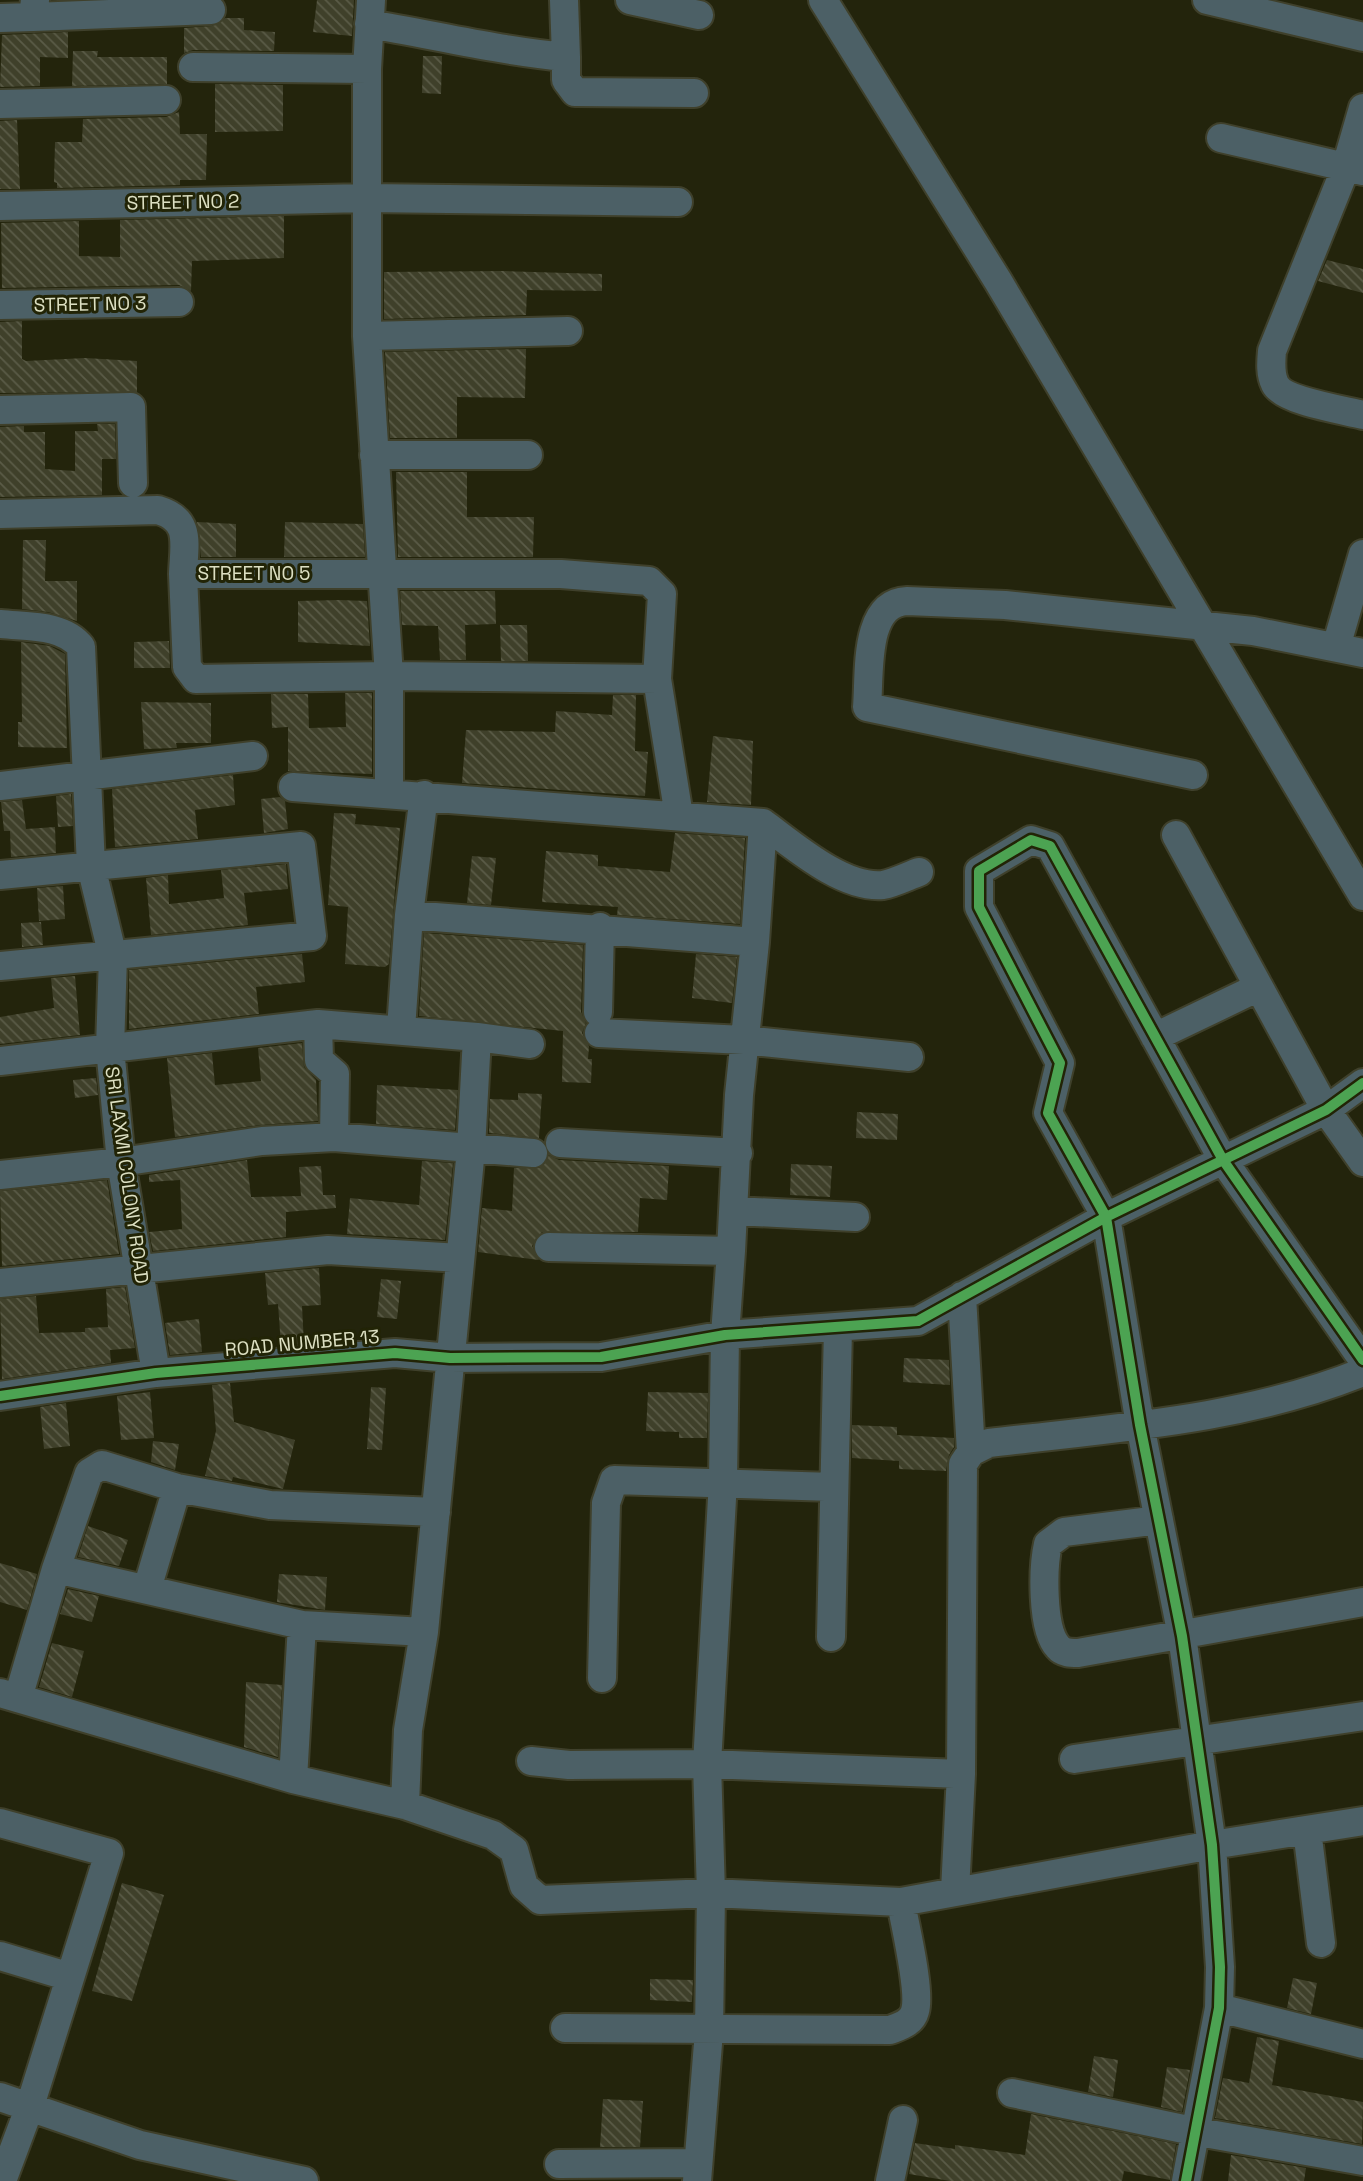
<svg xmlns="http://www.w3.org/2000/svg" width="1363" height="2181" viewBox="0 0 1363 2181" font-family="'Space Grotesk',sans-serif">
<defs>
<pattern id="building-back-hatch" width="6" height="6" patternUnits="userSpaceOnUse" patternTransform="scale(1.75)"><rect width="6" height="6" fill="#3f402a"/><path d="M-1 5l2 2M0 0l6 6M5-1l2 2" fill="none" stroke="#5a5b47"/></pattern>
</defs>
<rect width="100%" height="100%" fill="#23240c"/>
<!-- building -->
<path fill="url(#building-back-hatch)" d="M317 0H354L352 36 313 32Z
M225 18H244V30L275 32 274 51 193 50 184 53V28L212 26Z
M68 32V58L40 57V86L0 87 2 35Z
M73 51H98L97 57H167V84L72 86Z
M423 56H442L441 94 422 93Z
M215 84 283 85V131L215 132Z
M179 112 180 134H207L206 180H180V185L57 188V183L54 182 55 142H82L83 119 166 117Z
M17 120 20 189H0V121Z
M284 216V258L192 261 191 291 179 285 2 288 1 223 79 221V256L120 257V220Z
M1327 260 1363 269V293L1318 281Z
M503 271 602 274V291L527 290 526 315 384 319V272Z
M22 321V359L26 361 85 358 137 361V392L0 393V322Z
M526 349 525 398 457 397V438H390L385 352Z
M97 424H115L116 459H102V495L0 497V427L24 426V432H45V469L75 471V431H98Z
M396 472H467V517H534L533 557H398Z
M197 522 236 524V557H201Z
M285 522 363 524 365 557H284Z
M23 540H46L45 581H77V621L48 612 22 609Z
M400 591H495L496 624 465 625 466 660H440L438 626 402 625Z
M339 600 367 601 370 646 298 642V601Z
M500 625H527L528 661H501Z
M169 641 170 668H134V642Z
M21 642 50 646 65 654 67 748 18 747V722H22Z
M345 693H372V774L288 771V727L272 728 271 694H308L309 728 346 727Z
M613 695H636L635 751 648 752 645 796 462 783 466 730 555 732 556 711 612 715Z
M141 702 211 703V743H176L177 748 144 749Z
M713 736 753 741 751 805 707 802Z
M233 775 235 805 195 810 198 839 115 847 112 789Z
M71 794 73 826 58 827 56 796Z
M280 797 285 801 288 829 264 833 261 799Z
M22 800 26 829 55 827 56 853 11 857 10 831H4L1 802Z
M334 813 356 814 355 824 400 828 389 964 385 967 345 964 348 907 328 905Z
M675 833 745 838 740 924 617 915 618 907 542 902 546 851 598 855V866L670 872Z
M472 856 496 858 491 905 467 903Z
M286 864 288 889 244 893 248 925 151 935 146 878 168 875 169 904 224 898 221 870Z
M63 886 65 919 39 921 37 888Z
M41 922 43 945 22 947 21 923Z
M424 933 583 945 581 1012 586 1023 582 1033 589 1046 588 1059H592L591 1083 562 1082 563 1031 419 1016Z
M302 954 305 982 256 987 259 1014 129 1029V970Z
M696 954 737 957 732 1003 692 998Z
M75 976 80 1035 0 1044V1017L54 1008 51 978Z
M302 1043 304 1067 316 1080 318 1121 260 1125 175 1137 167 1058 212 1053 215 1085 261 1081 258 1048Z
M96 1078 98 1095 75 1098 73 1080Z
M377 1085 458 1090 455 1130 376 1124Z
M518 1093 542 1094 539 1138 489 1133 490 1099 518 1100Z
M857 1112 898 1114 897 1140 856 1138Z
M549 1155 559 1160 669 1166 667 1200 640 1198 638 1232H542L532 1246 539 1260 478 1252 482 1208 512 1211 514 1168H539Z
M247 1160 251 1197 301 1196 299 1167 321 1166 323 1195H335L336 1208 286 1212V1237L153 1251 149 1232 182 1229 180 1180 149 1182V1175Z
M422 1161 453 1163 445 1240 347 1234 350 1198 419 1205Z
M791 1164 832 1166 830 1197 790 1195Z
M107 1180 119 1254 2 1266 0 1191Z
M319 1268 321 1305 302 1306 304 1344 281 1346 278 1304 268 1305 265 1273Z
M381 1279 401 1281 397 1319 377 1317Z
M125 1287 135 1348 110 1350 111 1363 2 1379 0 1299 36 1296 39 1333 85 1332V1328L108 1327 106 1289Z
M199 1319 202 1352 170 1355 165 1323Z
M904 1358 949 1360 950 1385 903 1382Z
M230 1383 234 1422 295 1440 283 1489 233 1477 232 1481 205 1476 216 1431 212 1385Z
M371 1387 386 1388 382 1450 367 1449Z
M150 1392 154 1438 121 1440 117 1396Z
M648 1392 708 1393 707 1438H679V1432L646 1431Z
M66 1403 70 1446 44 1449 40 1407Z
M852 1425 897 1427V1435L954 1438V1447L949 1455 946 1471 899 1469V1461L852 1458Z
M153 1441 179 1444 175 1470 151 1462Z
M88 1526 128 1540 119 1566 78 1557Z
M0 1563 37 1574 27 1610 0 1602Z
M279 1574 327 1577 325 1610 277 1602Z
M68 1589 99 1596 92 1622 60 1614Z
M52 1643 84 1651 72 1697 39 1687Z
M246 1682 282 1685 278 1757 244 1747Z
M122 1883 164 1895 132 2001 92 1991Z
M1293 1978 1317 1983 1311 2014 1287 2008Z
M650 1979 693 1980 692 2002 650 2000Z
M1257 2037 1279 2041 1272 2085 1363 2102 1362 2144 1215 2118 1223 2078 1249 2083Z
M1094 2056 1118 2060 1113 2097 1088 2092Z
M1167 2067 1190 2070 1182 2112 1161 2107Z
M603 2099 643 2101 640 2147H600Z
M1031 2114 1176 2144 1170 2180 1124 2171 1122 2181H950L909 2174 915 2143 955 2149V2145L1025 2155Z
M1231 2155 1306 2168 1304 2181H1228Z"/>
<g fill="none" stroke-linecap="round" stroke-linejoin="round">
<!-- minor casing -->
<g stroke="#3f402b" stroke-width="32">
<path id="minor" d="M371 0 367 69V336L568 331
M630 0 699 15
M823 0 998 281 1363 896
M1207 0 1363 37
M33 17 211 10
M0 18 33 17 35 0
M369 24C435 35 500 51 566 57L564 0
M566 57V80L575 92 694 93
M193 67 367 69
M0 104 166 100
M1363 108 1346 167 1272 351C1271 362 1270 374 1275 384 1283 401 1344 410 1363 415
M1221 138 1363 171
M0 206 366 198 678 202
M0 305 179 302
M367 336 389 676V794
M0 410 131 407 133 483
M374 455H528
M0 514 158 510C192 520 184 544 183 574H561L649 581 662 594 657 679 679 816
M183 574 187 667 196 679 389 676 657 679
M0 624C28 627 63 624 81 647L91 866 113 957 110 1048 121 1162 156 1373
M1336 647 1363 554
M1193 775 867 707C870 674 863 603 907 601L1005 605 1253 631 1363 653
M0 786 253 756
M293 787 763 823
M1176 835 1326 1110 1363 1162
M0 875 301 846 312 936 0 966
M409 915 755 942
M598 1012 600 927
M318 1024 319 1060 335 1074 334 1137
M401 1029 409 915 424 795
M599 1033 744 1040 909 1057
M477 1037 530 1044
M1155 1037 1259 987
M0 1061 318 1024 477 1037 471 1149 424 1632 408 1730 405 1805
M560 1143 738 1153
M0 1175 121 1162 262 1141 334 1137 533 1153
M735 1211 855 1217
M549 1247 731 1251 725 1335 723 1481 707 1764 711 1893 709 2031 697 2181
M731 1251 739 1095 755 942 763 823C793 845 843 889 883 885 894 883 908 876 919 872
M0 1283 328 1250 460 1258
M962 1296 971 1452
M0 1396 156 1373 395 1353 450 1358 601 1357 725 1335 918 1321 1106 1217 1326 1110 1363 1083
M1159 1520 1064 1532 1048 1544C1043 1566 1041 1629 1058 1647 1063 1653 1071 1653 1078 1653L1363 1602
M56 1569 302 1625 424 1632
M147 1589 177 1488
M831 1637 838 1328
M602 1678 606 1503 614 1480 833 1487
M0 1693 293 1779 405 1805 493 1835 514 1850 524 1886 540 1900 711 1893 901 1902 1212 1845 1363 1821
M18 1698 56 1569 89 1473 102 1465 177 1488 270 1505 436 1512
M1074 1759 1363 1716
M531 1761 569 1765 707 1764 961 1774
M293 1779 302 1625
M0 1823 109 1853 30 2106 2 2181
M1307 1830 1321 1943
M955 1891 961 1774 963 1464 971 1452 989 1443C1114 1428 1245 1420 1363 1372
M0 1956 70 1977
M1219 2008 1363 2044
M565 2028 890 2030C900 2026 912 2023 915 2011 921 1991 905 1926 901 1902
M1012 2093 1193 2131 1363 2161
M0 2097 140 2145 304 2181
M559 2164 698 2163
M890 2181 903 2120
M1186 2181 1219 2008 1220 1967 1212 1845 1182 1636 1140 1425 1106 1217 1048 1113 1060 1063 979 907V871L1031 840 1050 846 1223 1160 1363 1360"/>
</g>
<!-- minor -->
<use href="#minor" stroke="#4c6066" stroke-width="28"/>
<!-- cycleway casing -->
<g stroke="#222406" stroke-width="15">
<path id="cycleway" d="M0 1396 156 1373 395 1353 450 1358 601 1357 725 1335 918 1321 1106 1217 1326 1110 1363 1083
M1186 2181 1219 2008 1220 1967 1212 1845 1182 1636 1140 1425 1106 1217 1048 1113 1060 1063 979 907V871L1031 840 1050 846 1223 1160 1363 1360"/>
</g>
<!-- cycleway -->
<use href="#cycleway" stroke="#4ca352" stroke-width="10"/>
</g>
<g text-anchor="middle" dominant-baseline="central" stroke-width="6" stroke-linejoin="round" paint-order="stroke">
<!-- street labels -->
<g font-size="19" fill="#dde0c3" stroke="#222406">
<text transform="translate(183 202) rotate(-1)">STREET NO 2</text>
<text transform="translate(90 304) rotate(-1)">STREET NO 3</text>
<text x="254" y="573">STREET NO 5</text>
<text transform="translate(127 1175) rotate(82)">SRI LAXMI COLONY ROAD</text>
<text transform="translate(302 1343) rotate(-5)">ROAD NUMBER 13</text>
</g>
</g>
</svg>
